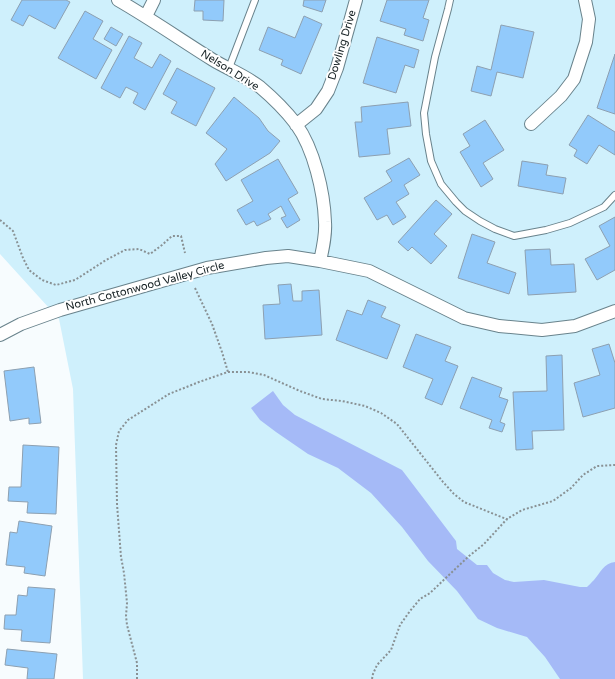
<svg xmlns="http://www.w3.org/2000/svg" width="615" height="679" viewBox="0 0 615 679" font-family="'Varela Round',sans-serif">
<rect width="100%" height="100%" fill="#f7fcfe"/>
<!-- green -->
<path fill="#cff0fc" d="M0 0H615V679H83L73 389 59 319 0 254Z"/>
<!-- water -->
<path fill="#a5baf7" d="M273 391 283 405 295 415 402 470 456 541 457 549 477 565H487L493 573 505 580 514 582 544 580 580 587H587C589 585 591 583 594 580 600 573 604 563 615 562V679H560L545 657 527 637 497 628 478 619 457 591 428 561 402 527 371 493 338 468 308 454 276 432 260 420 251 408Z"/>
<!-- building -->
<path fill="#92cafb" stroke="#8da0b1" d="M22 0H66L70 2 55 29 29 15 23 26 11 20Z
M195 0H224L223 21 203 20V11H194Z
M304 0H326L322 12 303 6Z
M387 0H429L423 18 429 20 423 41 404 35 406 29 380 21Z
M85 11 103 21 93 39 112 50 96 79 58 58Z
M304 16 322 24 301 74 281 65 283 60 259 50 268 27 295 38Z
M501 25 534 32 523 78 497 72 491 96 471 91 477 66 491 70Z
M111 27 123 34 116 46 104 39Z
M129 36 142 43 134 58 152 68 160 54 171 61 145 110 133 103 138 93 126 87 120 98 101 88Z
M377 37 419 50 414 68 405 65 396 93 363 83Z
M615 54V114L597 108Z
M177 68 215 88 196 126 171 113 177 102 163 94Z
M234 97 259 118 268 131 280 141 270 153 226 181 215 164 227 149 206 133Z
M408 102 411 126 387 129 390 154 359 157 355 122H362L361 107Z
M588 115 615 132V155L599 145 587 164 574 156 577 150 569 145Z
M485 120 504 150 483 163 493 179 481 187 460 152 470 146 463 134Z
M409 158 420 175 404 185 409 194 396 202 406 217 393 225 387 215 377 220 364 198 392 181 386 171Z
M278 159 298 193 288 199 300 220 287 228 281 218 286 216 281 206 268 214 271 219 257 226 254 221 246 225 237 210 253 201 241 180Z
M522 161 548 165 546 175 566 178 563 194 518 186Z
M436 200 452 214 434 234 447 246 431 264 412 247 408 251 398 242Z
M615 217V270L597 280 585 259 610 246 599 226Z
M472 234 495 242 487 263 516 273 509 294 458 278Z
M550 249 551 265 574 264 576 292 528 295 525 250Z
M291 284 293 301H302V291L319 290 322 335 265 339 263 305 280 304 278 285Z
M368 300 386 307 381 317 400 325 387 359 336 340 347 310 362 315Z
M416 334 451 347 445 361 458 366 442 405 425 398 433 379 403 367Z
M609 344 615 363V408L583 417 574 383 600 375 592 349Z
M562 355 564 430 532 431 533 449 516 450 513 392 547 391 546 356Z
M34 367 41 423 29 424V418L10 421 4 371Z
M472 377 502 388 499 397 508 400 500 422 505 424 502 432 489 428 492 420 460 408Z
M23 445 59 447 56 514 27 513 28 502 8 501 9 487H21Z
M19 521 52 526 45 576 24 573 25 567 6 565 10 532 17 533Z
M28 587 55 589 50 643 21 641 22 630 4 629 5 615H16L18 595 27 596Z
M7 649 57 654 54 679H27L28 668 5 665Z"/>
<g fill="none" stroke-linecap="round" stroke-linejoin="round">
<!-- service casing -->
<g stroke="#69838c" stroke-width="8">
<path id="service" d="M450 0 448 9 435 57 424 113 426 134 431 161 441 184 456 202 465 211 480 221 495 229 514 236 546 230 570 223 604 207 615 195
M229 68 255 0"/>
</g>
<!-- minor casing -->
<g stroke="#69838c" stroke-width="14">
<path id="minor" d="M118 0C151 19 181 40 213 60 228 69 246 76 260 87 273 98 286 111 296 124 314 149 324 192 325 222 326 235 323 248 320 261
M146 16 154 0
M531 124 561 96 574 79 586 42 589 19 585 0
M296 125 316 109 328 91 337 68 356 0
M0 335 21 324 60 310 207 268 266 258 288 256 320 261 369 271 464 318 499 326 542 330 575 326 615 311"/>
</g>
<!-- path -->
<path stroke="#899194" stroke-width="2" stroke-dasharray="2 2" stroke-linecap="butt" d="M0 220 13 231 23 258 29 270 42 280 56 285 75 280 106 260 125 250 139 249 150 254 162 245 172 236H181L185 253
M195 288 212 324 222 352 228 372
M137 679V663L127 625 126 616 127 603 124 573 121 557 117 504 116 445 119 431 128 420 169 394 199 382 222 374 228 372H248L264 375 300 391 322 399 342 401 365 406 381 413 397 424 443 482 454 494 464 502 509 520
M372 679 373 674 377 665 391 650 400 625 410 611 420 599 430 593 469 556 484 544 507 519 522 510 553 501 571 488 583 475 597 466 615 465"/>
<!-- service -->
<use href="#service" stroke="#fff" stroke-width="6"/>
<!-- minor -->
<use href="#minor" stroke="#fff" stroke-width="12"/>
</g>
<g text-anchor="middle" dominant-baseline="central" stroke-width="4" stroke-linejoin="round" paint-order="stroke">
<!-- street labels -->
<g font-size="11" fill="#152023" stroke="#fff">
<text transform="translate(342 45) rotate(-73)">Dowling Drive</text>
<text transform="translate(230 70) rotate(32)">Nelson Drive</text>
<text transform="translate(145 286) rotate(-15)">North Cottonwood Valley Circle</text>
</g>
</g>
</svg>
